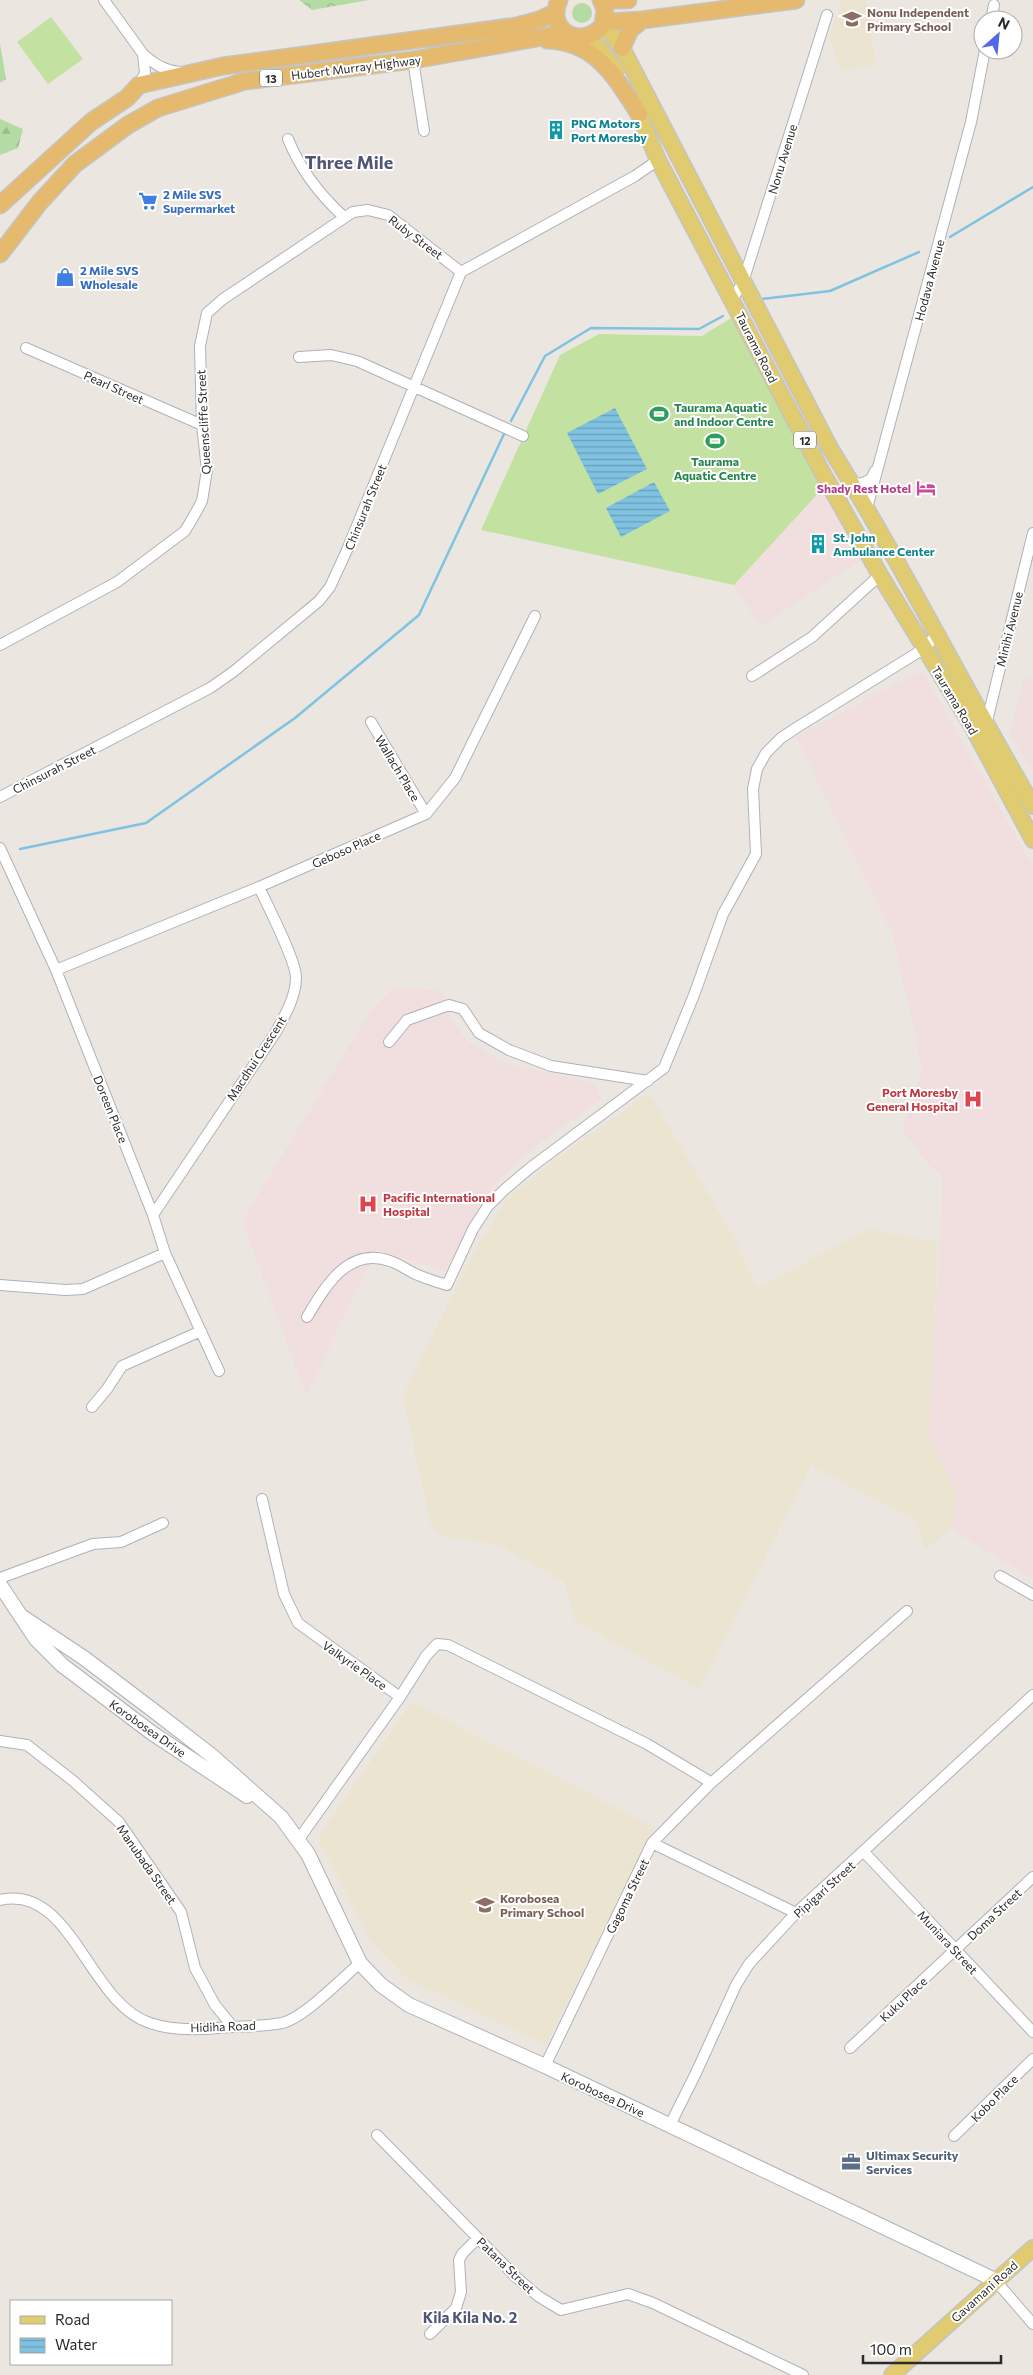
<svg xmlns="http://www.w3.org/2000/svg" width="1033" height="2375" viewBox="0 0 1033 2375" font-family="Commissioner,sans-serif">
<defs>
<pattern id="forest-firs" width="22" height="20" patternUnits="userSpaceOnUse" patternTransform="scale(1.25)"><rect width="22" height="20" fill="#b3dba3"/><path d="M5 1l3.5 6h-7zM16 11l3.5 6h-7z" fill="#9abc8c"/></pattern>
<pattern id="park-crowns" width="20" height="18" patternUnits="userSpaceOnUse" patternTransform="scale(1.25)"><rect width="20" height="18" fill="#b3dba3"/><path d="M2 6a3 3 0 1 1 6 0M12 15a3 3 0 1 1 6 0" fill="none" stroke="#9abc8c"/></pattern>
<pattern id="water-rules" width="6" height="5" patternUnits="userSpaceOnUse" patternTransform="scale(1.25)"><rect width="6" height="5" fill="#7fc2e1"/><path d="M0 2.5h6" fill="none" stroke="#689eb7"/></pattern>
</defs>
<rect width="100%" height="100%" fill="#ebe7e0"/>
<!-- education -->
<path fill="#ebe4d1" d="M841 0H866L876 65 841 71 829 38Z
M649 1093 736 1241 757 1288 869 1229 938 1242 929 1435 957 1498 951 1529 925 1550 915 1520 811 1466 699 1689 575 1621 564 1582 499 1545 441 1536 430 1523 403 1396 471 1257 507 1199 561 1155Z
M411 1702 655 1827 546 2045 407 1979 372 1942 318 1839Z"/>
<!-- medical -->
<path fill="#f1dede" d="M824 487 863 559 760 626 734 585Z
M922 670 1033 867V1579L951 1529 957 1498 929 1435 943 1178 926 1162 903 1130 922 1067 891 928 888 926 796 737Z
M1023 677 1033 680V772L1009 733Z
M394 987 442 991 451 1019 466 1040 502 1062 596 1084 601 1099 533 1148 493 1186 445 1271 377 1250 306 1395 242 1221 370 1012Z"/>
<!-- grass -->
<path fill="#b3dba3" d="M572 13a10 10 0 1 1 20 0a10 10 0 1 1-20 0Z"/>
<!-- forest -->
<path fill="url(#forest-firs)" d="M0 43 6 79 0 83Z
M0 119 23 129 18 148 0 155Z"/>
<!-- park -->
<path fill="url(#park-crowns)" d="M299 0H369L312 10Z"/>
<!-- pitch -->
<path fill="#c3e1a0" d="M51 17 83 59 48 84 17 42Z
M731 318 819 474 824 487 734 585 481 530 560 355 599 334 702 336Z"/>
<!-- water -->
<path fill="url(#water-rules)" d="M615 408 647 469 598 494 567 433Z
M654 482 670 511 621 537 606 508Z"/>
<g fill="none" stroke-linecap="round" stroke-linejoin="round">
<!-- stream -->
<path stroke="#7fc2e1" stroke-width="2.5" d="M950 237 1033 187
M762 299 830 291 919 252
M511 421 545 356 591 328 699 329 723 316
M20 849 146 823 295 718 419 615 504 434"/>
<!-- minor casing -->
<g stroke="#b0b1ba" stroke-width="12">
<path id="minor" d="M104 0 143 54 145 73 139 85
M991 20 994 5
M143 54C154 64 164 70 179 72
M413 60 424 131
M288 139C300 169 320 195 344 217
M732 300 743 282 827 15
M26 348 202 425
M299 357 331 355 357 361 523 436
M851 482 861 484 871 479 875 471
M867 508 971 122 985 50
M0 645 117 582 185 531 195 514 202 501 207 470 202 425 200 346 207 313 223 299 353 212 368 210 388 215 461 272
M752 676 812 637 880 575
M371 722 426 814
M986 725 1033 533
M0 797 210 688 233 672 319 601 330 587 347 550 461 272 635 176 658 160
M0 848 56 970 153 1215 165 1253 219 1371
M56 970 259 887 426 814 455 778 535 616
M389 1042 407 1020 449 1005 463 1009 479 1033 509 1050 551 1066 648 1081
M153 1215 276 1032C285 1015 296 997 296 977 295 958 268 907 259 887
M0 1285 66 1290 83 1289 165 1253
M307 1317C325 1287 348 1246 390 1261 400 1264 408 1271 418 1275 427 1279 437 1282 447 1285L473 1229 488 1206 504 1190 530 1168 664 1068 694 995 723 914 756 854 753 789 757 769 766 753 781 738 796 728 925 648 936 635
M92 1407 107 1389 122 1366 201 1331
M262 1499 284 1594 298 1623 400 1697 299 1839
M1000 1576 1033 1595
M0 1578 93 1544 121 1542 163 1523
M400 1697 426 1656 437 1644 448 1645 647 1744 707 1780 710 1784 652 1843
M0 1741 27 1745 72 1780 119 1822 181 1912 195 1968 215 2005 233 2027
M710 1784 907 1611
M864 1852 1033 2032
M0 1900C71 1883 89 2004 150 2023 170 2030 197 2030 218 2028 239 2026 261 2027 282 2023 304 2018 341 1979 360 1963
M850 2048 1033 1877
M545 2066 652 1843 796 1913
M670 2125 696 2073 736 1985 749 1964 796 1913 1033 1695
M377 2135 516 2277 538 2296 561 2310 628 2294 653 2303 803 2375
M954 2136 1033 2059
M995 2280 1033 2324
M430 2334 456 2308 461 2292 459 2260 462 2254 478 2238"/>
</g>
<!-- secondary casing -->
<g stroke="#b0b1ba" stroke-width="16">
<path id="secondary" d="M0 1585 36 1639 62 1665 152 1733 247 1796
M21 1616 84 1658 154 1711 211 1755 281 1817 308 1854 360 1963 381 1985 409 2005 545 2066 995 2280"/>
</g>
<!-- primary casing -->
<g stroke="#c4c4c4" stroke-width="18">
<path id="primary" d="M603 25 622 48 830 448C902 564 964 688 1033 806
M586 37 600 49 616 70
M634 103 658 160 822 472 880 575 972 726 1033 840
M892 2375 1033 2248"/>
</g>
<!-- trunk casing -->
<g stroke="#c4c4c4" stroke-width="19">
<path id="trunk" d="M559 0C545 31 582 51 603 25L605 9 601 0
M613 0H628
M605 22 642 20 796 0
M547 40C596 41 616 78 639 114
M622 48 630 30 642 20
M0 205 91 122 127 98 139 85 223 66 517 26 539 20 556 12
M0 254 40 202 75 164 128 125 158 108 245 81 413 60 565 33"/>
</g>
<!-- minor -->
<use href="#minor" stroke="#fff" stroke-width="10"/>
<!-- secondary -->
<use href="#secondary" stroke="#fff" stroke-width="14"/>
<!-- primary -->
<use href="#primary" stroke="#e0cb70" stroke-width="15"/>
<!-- trunk -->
<use href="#trunk" stroke="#e6ba6e" stroke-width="16"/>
</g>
<!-- icons -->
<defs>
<g id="school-bare" transform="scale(1.5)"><path d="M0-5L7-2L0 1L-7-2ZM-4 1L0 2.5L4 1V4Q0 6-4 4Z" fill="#8d6e63" stroke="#fff" stroke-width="2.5" paint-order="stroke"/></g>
<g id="building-bare" transform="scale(1.5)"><path d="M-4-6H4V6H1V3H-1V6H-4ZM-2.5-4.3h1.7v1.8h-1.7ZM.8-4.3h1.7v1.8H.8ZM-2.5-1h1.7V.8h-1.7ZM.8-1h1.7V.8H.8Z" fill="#0f9aa8" stroke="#fff" stroke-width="2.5" paint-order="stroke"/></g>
<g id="supermarket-bare" transform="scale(1.5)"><path d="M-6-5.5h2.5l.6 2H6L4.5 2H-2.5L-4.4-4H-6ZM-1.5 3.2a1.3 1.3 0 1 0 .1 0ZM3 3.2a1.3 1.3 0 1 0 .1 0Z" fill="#3f7fe0" stroke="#fff" stroke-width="2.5" paint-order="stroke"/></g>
<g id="shop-bare" transform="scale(1.5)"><path d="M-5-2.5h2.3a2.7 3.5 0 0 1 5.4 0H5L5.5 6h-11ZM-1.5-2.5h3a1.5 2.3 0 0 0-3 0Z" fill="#3f7fe0" stroke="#fff" stroke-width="2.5" paint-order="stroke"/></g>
<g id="stadium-bare" transform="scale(1.5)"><path d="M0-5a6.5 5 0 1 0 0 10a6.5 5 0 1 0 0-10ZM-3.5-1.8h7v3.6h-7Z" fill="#2e9e5b" stroke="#fff" stroke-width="2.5" paint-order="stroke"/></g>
<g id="hotel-bare" transform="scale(1.5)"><path d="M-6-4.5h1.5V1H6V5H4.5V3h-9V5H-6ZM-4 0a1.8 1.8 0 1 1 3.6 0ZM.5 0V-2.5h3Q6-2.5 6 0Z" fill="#d1479c" stroke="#fff" stroke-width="2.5" paint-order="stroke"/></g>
<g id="hospital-bare" transform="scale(1.5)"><path d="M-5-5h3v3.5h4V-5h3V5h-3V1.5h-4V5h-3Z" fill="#e0444e" stroke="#fff" stroke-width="2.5" paint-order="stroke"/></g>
<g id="office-bare" transform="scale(1.5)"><path d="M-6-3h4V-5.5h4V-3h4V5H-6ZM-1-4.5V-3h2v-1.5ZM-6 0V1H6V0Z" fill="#5c6f8a" stroke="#fff" stroke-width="2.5" paint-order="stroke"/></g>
</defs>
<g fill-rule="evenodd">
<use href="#school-bare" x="852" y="19"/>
<use href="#building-bare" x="556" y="130"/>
<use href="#supermarket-bare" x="148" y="201"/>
<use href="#shop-bare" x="65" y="277"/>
<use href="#stadium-bare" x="659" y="414"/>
<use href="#stadium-bare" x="715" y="441"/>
<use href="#hotel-bare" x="926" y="488"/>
<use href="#building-bare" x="818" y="544"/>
<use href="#hospital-bare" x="973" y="1099"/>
<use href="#hospital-bare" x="368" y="1204"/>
<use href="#school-bare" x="485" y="1905"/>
<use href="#office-bare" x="851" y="2162"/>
</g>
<g text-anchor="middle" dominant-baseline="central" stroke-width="4" stroke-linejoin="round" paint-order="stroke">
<!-- shield labels -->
<g fill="#fff" stroke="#6b6b6b" stroke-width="1">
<rect x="260" y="69.5" width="22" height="17" rx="4"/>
<rect x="794" y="431.5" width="22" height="17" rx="4"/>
</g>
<g font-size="11" font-weight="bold" fill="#2b2b2b">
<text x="271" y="78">13</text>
<text x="805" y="440">12</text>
</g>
<!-- education labels -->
<g font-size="12" font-weight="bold" fill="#785e54" stroke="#fff" text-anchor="start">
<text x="867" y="12">Nonu Independent<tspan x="867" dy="14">Primary School</tspan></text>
<text x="500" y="1898">Korobosea<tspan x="500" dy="14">Primary School</tspan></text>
</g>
<!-- street labels -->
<g font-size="12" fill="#2b2b2b" stroke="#fff">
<text transform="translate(356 67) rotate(-7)">Hubert Murray Highway</text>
<text transform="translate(782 159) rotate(-73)">Nonu Avenue</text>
<text transform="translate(416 237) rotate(37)">Ruby Street</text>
<text transform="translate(929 280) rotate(-75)">Hodava Avenue</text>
<text transform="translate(757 347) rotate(63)">Taurama Road</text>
<text transform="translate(114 387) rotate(24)">Pearl Street</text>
<text transform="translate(203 422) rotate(-93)">Queenscliffe Street</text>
<text transform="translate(365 507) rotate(-68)">Chinsurah Street</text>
<text transform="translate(1009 629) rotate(-76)">Minihi Avenue</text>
<text transform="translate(955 700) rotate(59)">Taurama Road</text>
<text transform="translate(398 768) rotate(59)">Wallach Place</text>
<text transform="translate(54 769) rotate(-27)">Chinsurah Street</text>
<text transform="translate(346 849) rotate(-24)">Geboso Place</text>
<text transform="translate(256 1058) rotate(-57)">Macdhui Crescent</text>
<text transform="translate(111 1109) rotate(68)">Doreen Place</text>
<text transform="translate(355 1665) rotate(35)">Valkyrie Place</text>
<text transform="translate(148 1728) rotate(35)">Korobosea Drive</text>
<text transform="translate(147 1864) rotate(55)">Manubada Street</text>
<text transform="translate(824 1889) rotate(-42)">Pipigari Street</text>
<text transform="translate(627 1896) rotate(-64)">Gagoma Street</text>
<text transform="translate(994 1914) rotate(-43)">Doma Street</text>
<text transform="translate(948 1942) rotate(47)">Muniara Street</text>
<text transform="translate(903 1999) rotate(-43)">Kuku Place</text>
<text transform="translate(223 2026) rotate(-2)">Hidiha Road</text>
<text transform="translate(603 2094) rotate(25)">Korobosea Drive</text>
<text transform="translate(994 2098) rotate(-45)">Kobo Place</text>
<text transform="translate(506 2265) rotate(44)">Patana Street</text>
<text transform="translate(984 2291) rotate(-42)">Gavamani Road</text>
</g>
<!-- culture labels -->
<g font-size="12" font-weight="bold" fill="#0d838f" stroke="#fff" text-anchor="start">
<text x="571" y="123">PNG Motors<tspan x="571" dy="14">Port Moresby</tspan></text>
<text x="833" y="537">St. John<tspan x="833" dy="14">Ambulance Center</tspan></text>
</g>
<!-- shop labels -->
<g font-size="12" font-weight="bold" fill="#366cbe" stroke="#fff" text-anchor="start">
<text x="163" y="194">2 Mile SVS<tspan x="163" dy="14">Supermarket</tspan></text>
<text x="80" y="270">2 Mile SVS<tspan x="80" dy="14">Wholesale</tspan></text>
</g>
<!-- leisure labels -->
<g font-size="12" font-weight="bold" fill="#27864d" stroke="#fff" text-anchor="start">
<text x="674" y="407">Taurama Aquatic<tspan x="674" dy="14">and Indoor Centre</tspan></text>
<text x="715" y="461" text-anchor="middle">Taurama<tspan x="715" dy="14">Aquatic Centre</tspan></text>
</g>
<!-- hotel labels -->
<g font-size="12" font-weight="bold" fill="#b23c85" stroke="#fff" text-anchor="end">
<text x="911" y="488">Shady Rest Hotel</text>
</g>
<!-- health labels -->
<g font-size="12" font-weight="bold" fill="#be3a42" stroke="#fff" text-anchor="end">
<text x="958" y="1092">Port Moresby<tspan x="958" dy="14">General Hospital</tspan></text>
<text x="383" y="1197" text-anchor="start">Pacific International<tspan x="383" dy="14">Hospital</tspan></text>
</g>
<!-- service labels -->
<g font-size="12" font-weight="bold" fill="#4e5e75" stroke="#fff" text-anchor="start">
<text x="866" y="2155">Ultimax Security<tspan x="866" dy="14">Services</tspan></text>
</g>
<!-- quarter labels -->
<g font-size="15" font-weight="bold" fill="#515677" stroke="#fff">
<text x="470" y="2317">Kila Kila No. 2</text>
</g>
<!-- district labels -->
<g font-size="18" font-weight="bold" fill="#515677" stroke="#fff">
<text x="349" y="162">Three Mile</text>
</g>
</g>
<!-- legend -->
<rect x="10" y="2300" width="162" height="65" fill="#ffffff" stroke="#aaaaaa"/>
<rect x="20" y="2316" width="25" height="8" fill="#e0cb70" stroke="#aaaaaa"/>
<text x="55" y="2325" font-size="15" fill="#2b2b2b">Road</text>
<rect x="20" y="2338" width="25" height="15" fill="url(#water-rules)" stroke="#aaaaaa"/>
<text x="55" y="2350" font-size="15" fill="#2b2b2b">Water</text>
<!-- north arrow -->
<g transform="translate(998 35) rotate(27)"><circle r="24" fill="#ffffff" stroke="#aaaaaa"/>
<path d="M0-4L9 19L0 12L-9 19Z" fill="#5368e5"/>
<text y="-8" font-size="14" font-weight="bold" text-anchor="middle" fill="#2b2b2b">N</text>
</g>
<!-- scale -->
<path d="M863 2355v8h138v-8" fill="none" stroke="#2b2b2b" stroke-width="2.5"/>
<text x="870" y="2355" font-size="15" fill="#2b2b2b" stroke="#ffffff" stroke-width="4" paint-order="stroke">100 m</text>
</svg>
